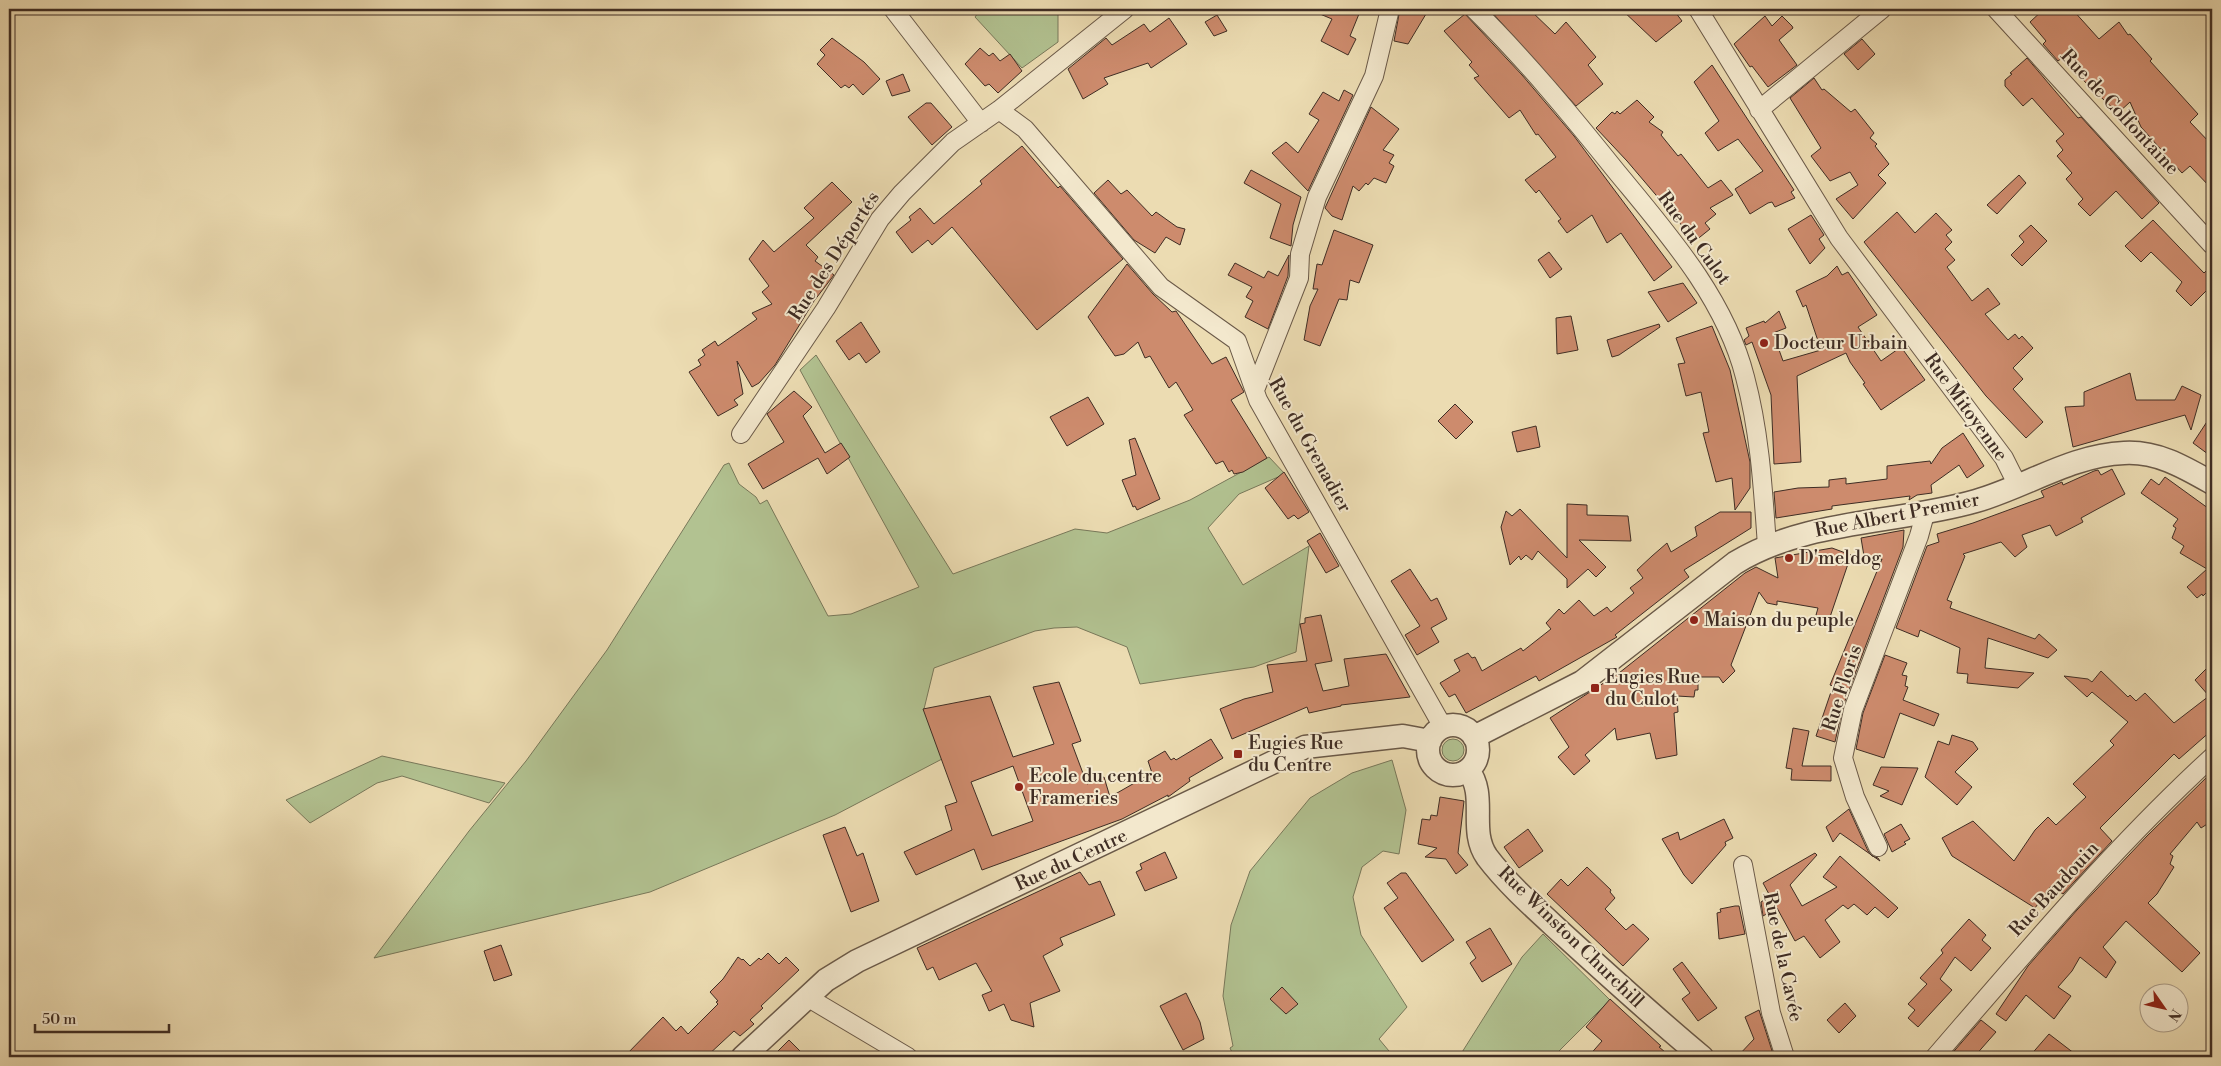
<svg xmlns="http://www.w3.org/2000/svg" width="2221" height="1066" viewBox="0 0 2221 1066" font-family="'Libre Bodoni',serif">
<rect width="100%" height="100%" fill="#ecdcb2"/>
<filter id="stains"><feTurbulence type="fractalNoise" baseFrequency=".004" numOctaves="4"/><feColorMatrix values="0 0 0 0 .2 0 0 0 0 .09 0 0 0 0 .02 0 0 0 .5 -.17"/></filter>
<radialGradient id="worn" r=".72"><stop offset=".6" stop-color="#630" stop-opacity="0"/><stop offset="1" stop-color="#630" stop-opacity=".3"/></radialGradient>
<!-- green -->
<path fill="#b2c291" stroke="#78785a" d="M981 9H1058V42L1022 68 975 17Z
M816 355 953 574 1075 529 1107 533 1190 500 1269 457 1285 474 1239 494 1208 528 1243 585 1309 546 1296 652 1254 667 1140 684 1127 647 1077 627 1054 628 1035 631 934 668 924 709 942 759 835 815 650 892 374 958 469 831 526 761 607 650 724 465 729 463 739 484 756 497 760 504 767 500 828 616 851 614 919 587 800 370Z
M1442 750a11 11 0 1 1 22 0a11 11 0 1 1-22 0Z
M382 756 505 783 489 803 402 776 377 783 310 823 286 800Z
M1392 760 1406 810 1399 854 1383 851 1362 867 1353 897 1361 935 1407 1007 1379 1039 1394 1057H1234L1230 1048 1233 1046 1223 996 1231 925 1250 871 1310 798 1352 773Z
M1543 934 1610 1000 1555 1055 1556 1057H1459L1522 957Z"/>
<!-- building -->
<path fill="#cd8b6d" stroke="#3f2d24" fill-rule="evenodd" d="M1308 9H1361L1350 36 1356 39 1348 55 1321 41 1332 19Z
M1400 9H1429L1408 44 1394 41Z
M1489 9H1529L1555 34 1566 22 1596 57 1588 65 1603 84 1576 106Z
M1621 9H1673L1682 21 1656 42Z
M2044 9H2072L2099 39 2119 22 2128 35 2130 34 2152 59 2150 61 2198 114 2190 122 2212 145V189L2190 166 2182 173 2174 164 2165 166V154L2141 127 2130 102 2118 113 2090 87 2062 58 2058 61 2043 44 2046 41 2030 22Z
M1465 14 1522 75 1574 136 1672 267 1654 281 1621 233 1607 243 1592 215 1567 233 1558 221 1561 219 1539 190 1536 193 1525 180 1556 157 1538 134 1536 135 1520 110 1509 118 1474 78 1479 76 1469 65 1472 62 1444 31Z
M1217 15 1227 31 1214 36 1205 22Z
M1765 16 1772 26 1782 16 1792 26 1793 28 1779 40 1797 65 1768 87 1752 66 1750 67 1734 44Z
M1169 18 1187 44 1151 68 1148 63 1104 78 1108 84 1083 99 1068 69 1106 38 1112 45 1144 24 1150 32Z
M832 38 864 62 880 79 863 95 853 84 849 88 845 85 841 88 817 64 825 55 820 50Z
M1862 39 1875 54 1858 70 1844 54Z
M980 48 989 56 993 53 1000 61 1010 54 1022 71 998 93 989 84 985 86 965 64Z
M2027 58 2078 118 2081 117 2159 203 2142 219 2116 191 2090 216 2078 204 2083 199 2066 179 2072 173 2057 156 2063 150 2056 141 2064 134 2032 98 2023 106 2005 86V80L2012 74 2010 73Z
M1712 65 1794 190 1791 192 1795 198 1775 207 1772 202 1768 203 1750 214 1735 189 1763 171 1738 139 1718 151 1705 133 1719 121 1694 82Z
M903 74 910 91 892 96 886 81Z
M1814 78 1822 90 1824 89 1851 112 1855 109 1874 133 1870 138 1877 144 1875 146 1889 164 1878 175 1886 183 1853 219 1836 199 1858 185 1850 172 1830 181 1811 156 1821 148 1790 98Z
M1344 90 1353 95 1308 191 1272 153 1286 142 1298 153 1319 120 1309 114 1323 92 1339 101Z
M1637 100 1654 117 1649 122 1663 132 1661 135 1678 156 1681 154 1708 188 1721 180 1733 195 1710 208 1716 214 1705 223 1710 229 1695 241 1686 226 1684 228 1627 161 1596 128 1612 112 1615 114 1617 111 1620 114Z
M926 103H931L952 127 932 145 908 117Z
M1371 107 1399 129 1383 150 1394 155 1389 163 1394 166 1386 183 1374 178 1368 185 1366 183 1359 191 1353 186 1342 220 1332 216 1325 208Z
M1022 146 1058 188 1060 186 1123 259 1037 330 952 227 932 245 928 240 912 253 896 232 911 220 909 217 920 208 934 224 982 184 980 181Z
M1251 170 1301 197 1293 225 1291 246 1270 238 1281 204 1244 183Z
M2019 175 2026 183 1997 214 1987 205Z
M1108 180 1121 194 1127 190 1152 216 1156 212 1177 227 1185 229 1180 245 1166 237 1155 253 1134 240 1094 193Z
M832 182 852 202 806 245 818 257 815 261 834 275 814 301 775 365 759 383 752 387 737 361 743 394 734 400 738 405 718 416 689 372 701 365 698 360 705 355 702 350 715 341 718 346 757 319 752 313 772 304 762 292 769 286 749 259 763 240 774 252 814 218 804 208Z
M1897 212 1915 233 1936 213 1952 230 1946 235 1952 242 1945 249 1955 260 1947 267 1972 301 1988 288 2000 304 1985 314 2008 340 2015 334 2019 339 2022 336 2033 348 2013 368 2023 379 2013 389 2043 422 2026 438 1986 396 1864 242Z
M1811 215 1824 235 1819 239 1825 248 1810 264 1788 229Z
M2153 220 2204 273 2212 265V285L2191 306 2176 291 2182 282 2151 252 2141 262 2125 246Z
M2031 225 2047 241 2022 266 2011 255 2024 242 2019 236Z
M1334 230 1373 245 1359 283 1350 280 1347 300 1339 299 1320 346 1304 340 1310 306 1318 289H1313L1317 264 1322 265Z
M1549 252 1562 269 1550 278 1538 260Z
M1289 255 1288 276 1268 329 1245 317 1253 301 1246 297 1252 287 1228 275 1235 263 1264 278 1268 271 1278 276Z
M1127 264 1153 294 1172 312 1176 311 1212 364 1226 357 1244 392 1231 400 1267 458 1243 472 1234 474 1232 470 1229 472 1223 461 1216 464 1184 415 1193 410 1176 382 1169 388 1150 356 1145 358 1138 342 1124 354 1115 356 1088 317Z
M1837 266 1842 275 1848 272 1877 315 1858 327 1881 361 1901 347 1925 380 1881 410 1863 384 1865 383 1850 362 1846 353 1797 376 1801 462 1774 464 1771 395 1752 342 1746 345 1744 340 1749 336 1746 328 1764 321 1765 323 1779 311 1786 328 1773 333 1783 361 1821 350 1806 305 1803 307 1796 291 1827 276Z
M1683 283 1697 303 1668 322 1648 292Z
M1571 316 1578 350 1557 354 1556 318Z
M861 322 880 352 866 363 859 353 849 360 836 341Z
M1659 324 1660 327 1619 355 1612 357 1607 340Z
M1712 326 1730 370 1750 462V488L1735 510 1732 478 1716 482 1703 433 1709 432 1701 392 1686 396 1678 364 1685 363 1676 338Z
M2130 373 2136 400H2175L2182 386 2201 395 2191 430 2185 415 2073 447 2065 407 2084 406V392Z
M794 391 812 407 803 416 825 453 841 443 850 457 827 474 818 458 763 489 748 464 784 442 767 414Z
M1088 397 1104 424 1067 446 1050 417Z
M1455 404 1473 422 1456 439 1438 421Z
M2212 414V457L2193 443Z
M1536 426 1540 447 1517 452 1512 432Z
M1963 433 1984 466 1967 478 1959 465 1931 485 1932 493 1917 495 1909 500 1910 496 1832 506V509L1776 518 1774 492 1798 488 1829 487V480L1846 478V484L1887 479V466L1930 461 1931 464 1942 448Z
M1135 438 1160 499 1137 510 1135 506 1133 507 1122 480 1136 475 1129 440Z
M2112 469 2125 494 2081 518 2083 522 2056 536 2050 525 2022 535 2027 547 2015 557 2001 542 1963 554 1965 556 1947 600 1952 602 1950 608 2035 639 2039 634 2057 650 2048 658 1988 638 1985 668 2034 673 2018 688 1967 683 1968 674 1957 673 1960 648 1920 630 1918 637 1896 628 1927 546 1939 542 1937 534 1973 523 2044 497 2041 491 2062 482 2063 485 2094 471 2098 470 2101 475Z
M1284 472 1309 512 1298 519 1294 515 1288 519 1265 488Z
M2165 477 2212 511V587L2203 596 2202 594 2197 598 2187 587 2207 569 2180 553 2184 546 2172 538 2176 528 2173 526 2178 519 2141 493 2151 479 2159 485Z
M1567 504 1587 505V515L1628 516 1631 541 1579 540 1606 567 1596 577 1588 569 1567 588V579L1538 551 1532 560 1526 555 1521 560 1519 556 1510 565 1501 527 1506 511 1512 516 1520 509 1567 558Z
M1720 512H1751V528L1684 570 1689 577 1615 635 1617 637 1539 681 1536 676 1466 713 1455 694 1449 697 1440 683 1460 671 1454 660 1468 653 1472 658 1475 657 1482 671 1521 648 1523 651 1551 629 1546 623 1559 609 1564 614 1579 600 1594 616 1607 607 1611 612 1634 593 1630 588 1643 578 1637 570 1652 556 1667 543 1671 552 1697 536 1695 527Z
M1904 530 1903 547 1843 706 1835 742 1816 736 1833 686 1830 685 1882 559 1865 562 1861 538Z
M1320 533 1339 566 1326 573 1307 541Z
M1832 548 1851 555 1829 620 1816 615 1818 608 1777 601V605L1767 603 1759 592 1731 665 1735 671 1723 683 1719 677H1698V690H1695L1694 697 1677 696 1678 712 1674 713 1677 755 1656 759 1650 733 1617 740 1615 728 1585 755 1590 761 1574 775 1558 757 1569 747 1550 718 1619 673 1745 573 1756 567 1778 578 1775 558Z
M1410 569 1431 601 1437 598 1447 619 1431 628 1439 642 1417 655 1405 635 1420 626 1391 581Z
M1321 615 1332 661 1315 664 1323 691 1349 686 1344 659 1386 654 1410 697 1341 705V706L1309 713 1307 707 1232 739 1220 709 1244 699 1273 692 1267 665 1307 661 1300 624 1305 623V618Z
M1885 655 1907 663 1902 675 1907 676 1905 686 1908 687 1903 700 1939 714 1934 726 1900 713 1884 758 1856 749 1863 713Z
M2212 663V730L2179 759 2174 754 2100 828 2112 841 2063 894 2051 886 2035 908 1952 856 1942 838 1973 821 2014 861 2035 830 2048 817 2056 825 2086 797 2073 784 2114 745 2110 741 2128 722 2092 692 2087 697 2064 676 2088 679 2092 682 2101 671 2128 697 2130 695 2136 701 2145 693 2174 723 2209 696 2195 680Z
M1059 682 1081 741 1072 744 1087 784 1104 777 1110 797 1152 773 1148 761 1165 751 1171 760 1174 758 1176 760 1211 739 1223 758 1189 778 1190 781 1168 797V795L1122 819 982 870 974 849 916 875 904 852 952 830 945 806 957 802 923 709 990 696 1013 757 1054 744 1033 687ZM1013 766 1033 821 992 836 971 782Z
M1793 728 1809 731 1802 766H1831V781L1791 780 1792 769 1786 768Z
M1952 735 1973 742 1978 749 1955 772 1972 787 1957 805 1925 777 1938 741 1949 745Z
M1881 767 1918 768 1902 805 1880 796 1889 791 1873 785Z
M2212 772V821L2201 828 2197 822 2170 854 2173 856 2170 864 2174 867 2157 894 2148 903 2200 953 2182 972 2126 921 2103 947 2116 962 2106 978 2080 957 2072 971 2058 987 2071 996 2054 1019 2026 995 2006 1021 1996 1014 2028 966 2077 910 2147 836Z
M1440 797 1464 801 1458 853 1468 865 1456 874 1446 859 1425 857 1437 848 1418 844 1422 819 1430 820 1431 815 1437 816Z
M1849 809 1868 851 1872 856 1878 858 1880 861 1840 833 1833 842 1826 827Z
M1724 819 1733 838 1725 842 1726 845 1692 884 1684 875 1662 839 1678 832 1680 840Z
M1901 824 1910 839 1904 842 1906 844 1892 852 1884 834Z
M845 827 857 856 863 853 879 901 851 912 823 835Z
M1528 829 1543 851 1519 868 1504 847Z
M1165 852 1177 878 1145 891 1136 872 1142 869 1140 864Z
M1815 853 1817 855 1790 885 1802 906 1837 887 1823 877 1840 856 1898 908 1888 918 1875 907 1867 915 1854 904 1848 909 1843 905 1825 920 1840 942 1820 958 1804 936 1795 941 1777 908 1763 916 1761 902 1770 896 1763 883Z
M1587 867 1611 890 1610 892 1615 898 1605 909 1626 930 1633 924 1649 939 1623 966 1547 894 1561 879 1568 886Z
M1080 872 1089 885 1100 881 1115 915 1060 938 1063 945 1043 956 1060 991 1030 1003 1034 1027 1011 1020 1004 1004 989 1011 982 995 992 991 976 963 939 980 933 967 927 970 917 948Z
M1401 873H1406L1454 940 1422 962 1384 908 1398 898 1387 883Z
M1735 906H1739L1745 934 1719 939 1717 913 1721 912 1720 909Z
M1969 919 1986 935 1982 940 1991 948 1971 971 1955 957 1940 979 1952 990 1918 1027 1908 1018 1915 1010 1908 1004 1927 984 1920 978 1943 953 1941 950Z
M1490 928 1512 964 1482 982 1470 963 1476 958 1466 942Z
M501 945 512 975 494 981 484 951Z
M768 953 779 964 786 957 799 970 761 1006 763 1008 750 1020 754 1024 740 1036 734 1031 706 1057H624L663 1017 676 1031 681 1026 688 1034 718 1004 716 1002 718 1001 710 992 723 979 738 957 742 960 743 959 750 966 759 958 761 960Z
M1682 962 1717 1008 1698 1021 1682 999 1690 993 1673 969Z
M1282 987 1298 1004 1286 1014 1270 999Z
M1186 993 1200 1022 1204 1039 1183 1050 1160 1006Z
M1610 999 1661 1046 1659 1047 1671 1057H1588L1602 1041 1586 1027Z
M1845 1003 1856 1016 1839 1033 1827 1020Z
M1759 1010 1774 1057H1737L1754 1039 1745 1017Z
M1981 1020 1996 1032 1974 1057H1949Z
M2049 1034 2079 1057H2029Z
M789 1040 806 1057H772Z"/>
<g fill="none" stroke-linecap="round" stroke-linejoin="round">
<!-- minor casing -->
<g stroke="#6a5948" stroke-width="20">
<path id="minor" d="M893 9 981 123
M1474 9C1525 59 1571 115 1616 171 1667 233 1725 298 1745 377 1760 433 1763 489 1767 546
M1698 9 1839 238 2004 458 2018 486
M1996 9 2212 245
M999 110 1025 129 1161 287 1237 341 1258 400 1443 727
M1759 110 1882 9
M1255 390 1299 278 1300 254 1317 197 1374 76 1390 9
M741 434 826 308 880 219 902 193 953 142 999 110 1125 9
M1878 847 1855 797 1843 758 1853 710 1919 536 1925 514
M1743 865 1771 1013 1785 1057
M807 997 908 1057
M1935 1057C2024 954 2112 849 2212 757"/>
</g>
<!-- tertiary casing -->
<g stroke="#6a5948" stroke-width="25">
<path id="tertiary" d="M1428 750a25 25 0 1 1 50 0a25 25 0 1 1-50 0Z
M1474 737 1582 682 1735 563C1807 519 1896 524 1976 501 2025 487 2072 455 2124 453 2157 451 2184 467 2212 483
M1468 770C1488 796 1468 830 1487 857 1509 886 1538 911 1565 936 1610 977 1655 1018 1702 1057
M743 1057 826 980 857 961 1305 747 1403 736 1430 741"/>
</g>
<!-- minor -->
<use href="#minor" stroke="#f3e8cd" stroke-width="18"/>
<!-- tertiary -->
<use href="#tertiary" stroke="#f3e8cd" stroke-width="22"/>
</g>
<!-- markers -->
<g fill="#8f2418" stroke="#f3e8cd" stroke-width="2">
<circle cx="1764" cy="343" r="5"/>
<circle cx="1789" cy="558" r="5"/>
<circle cx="1694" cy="620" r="5"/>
<rect x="1590" y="683" width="10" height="10" rx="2.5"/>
<rect x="1233" y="749" width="10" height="10" rx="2.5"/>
<circle cx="1019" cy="787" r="5"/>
</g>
<g text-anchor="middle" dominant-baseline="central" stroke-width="4" stroke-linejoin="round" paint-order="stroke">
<!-- street labels -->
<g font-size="19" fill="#3f2d24" stroke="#f3e8cd">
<text transform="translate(2120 112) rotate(47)">Rue de Colfontaine</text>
<text transform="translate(1694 238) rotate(54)">Rue du Culot</text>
<text transform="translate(834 256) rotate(-57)">Rue des Déportés</text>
<text transform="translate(1966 407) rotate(54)">Rue Mitoyenne</text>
<text transform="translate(1310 445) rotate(61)">Rue du Grenadier</text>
<text transform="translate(1897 515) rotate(-11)">Rue Albert Premier</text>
<text transform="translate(1842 688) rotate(-72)">Rue Floris</text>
<text transform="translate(1071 860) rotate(-25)">Rue du Centre</text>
<text transform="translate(2054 889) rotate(-47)">Rue Baudouin</text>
<text transform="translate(1571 937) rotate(44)">Rue Winston Churchill</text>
<text transform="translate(1783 957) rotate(78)">Rue de la Cavée</text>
</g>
<!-- poi labels -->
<g font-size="19" fill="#3f2d24" stroke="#f3e8cd" text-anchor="start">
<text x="1774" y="343">Docteur Urbain</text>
<text x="1799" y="558">D'meldog</text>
<text x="1704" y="620">Maison du peuple</text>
<text x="1605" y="677">Eugies Rue<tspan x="1605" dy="22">du Culot</tspan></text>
<text x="1248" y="743">Eugies Rue<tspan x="1248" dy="22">du Centre</tspan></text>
<text x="1029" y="776">Ecole du centre<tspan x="1029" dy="22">Frameries</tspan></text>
</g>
</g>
<!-- margin -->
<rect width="2221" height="1066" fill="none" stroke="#ecdcb2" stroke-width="30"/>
<rect x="10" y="10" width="2201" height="1046" fill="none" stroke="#3f2d24" stroke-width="2.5"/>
<rect x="15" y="15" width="2191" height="1036" fill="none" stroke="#3f2d24"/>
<!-- north arrow -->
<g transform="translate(2164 1008) rotate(124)"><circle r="24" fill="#f3e8cd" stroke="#ab9d89"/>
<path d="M0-4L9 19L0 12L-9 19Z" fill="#8f2418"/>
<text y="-8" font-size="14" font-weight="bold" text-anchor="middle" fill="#3f2d24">N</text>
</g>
<!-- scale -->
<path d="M35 1024v8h134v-8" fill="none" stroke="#3f2d24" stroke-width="2.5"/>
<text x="42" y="1024" font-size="15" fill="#3f2d24" stroke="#f3e8cd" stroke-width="4" paint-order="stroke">50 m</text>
<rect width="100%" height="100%" filter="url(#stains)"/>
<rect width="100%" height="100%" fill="url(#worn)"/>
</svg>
